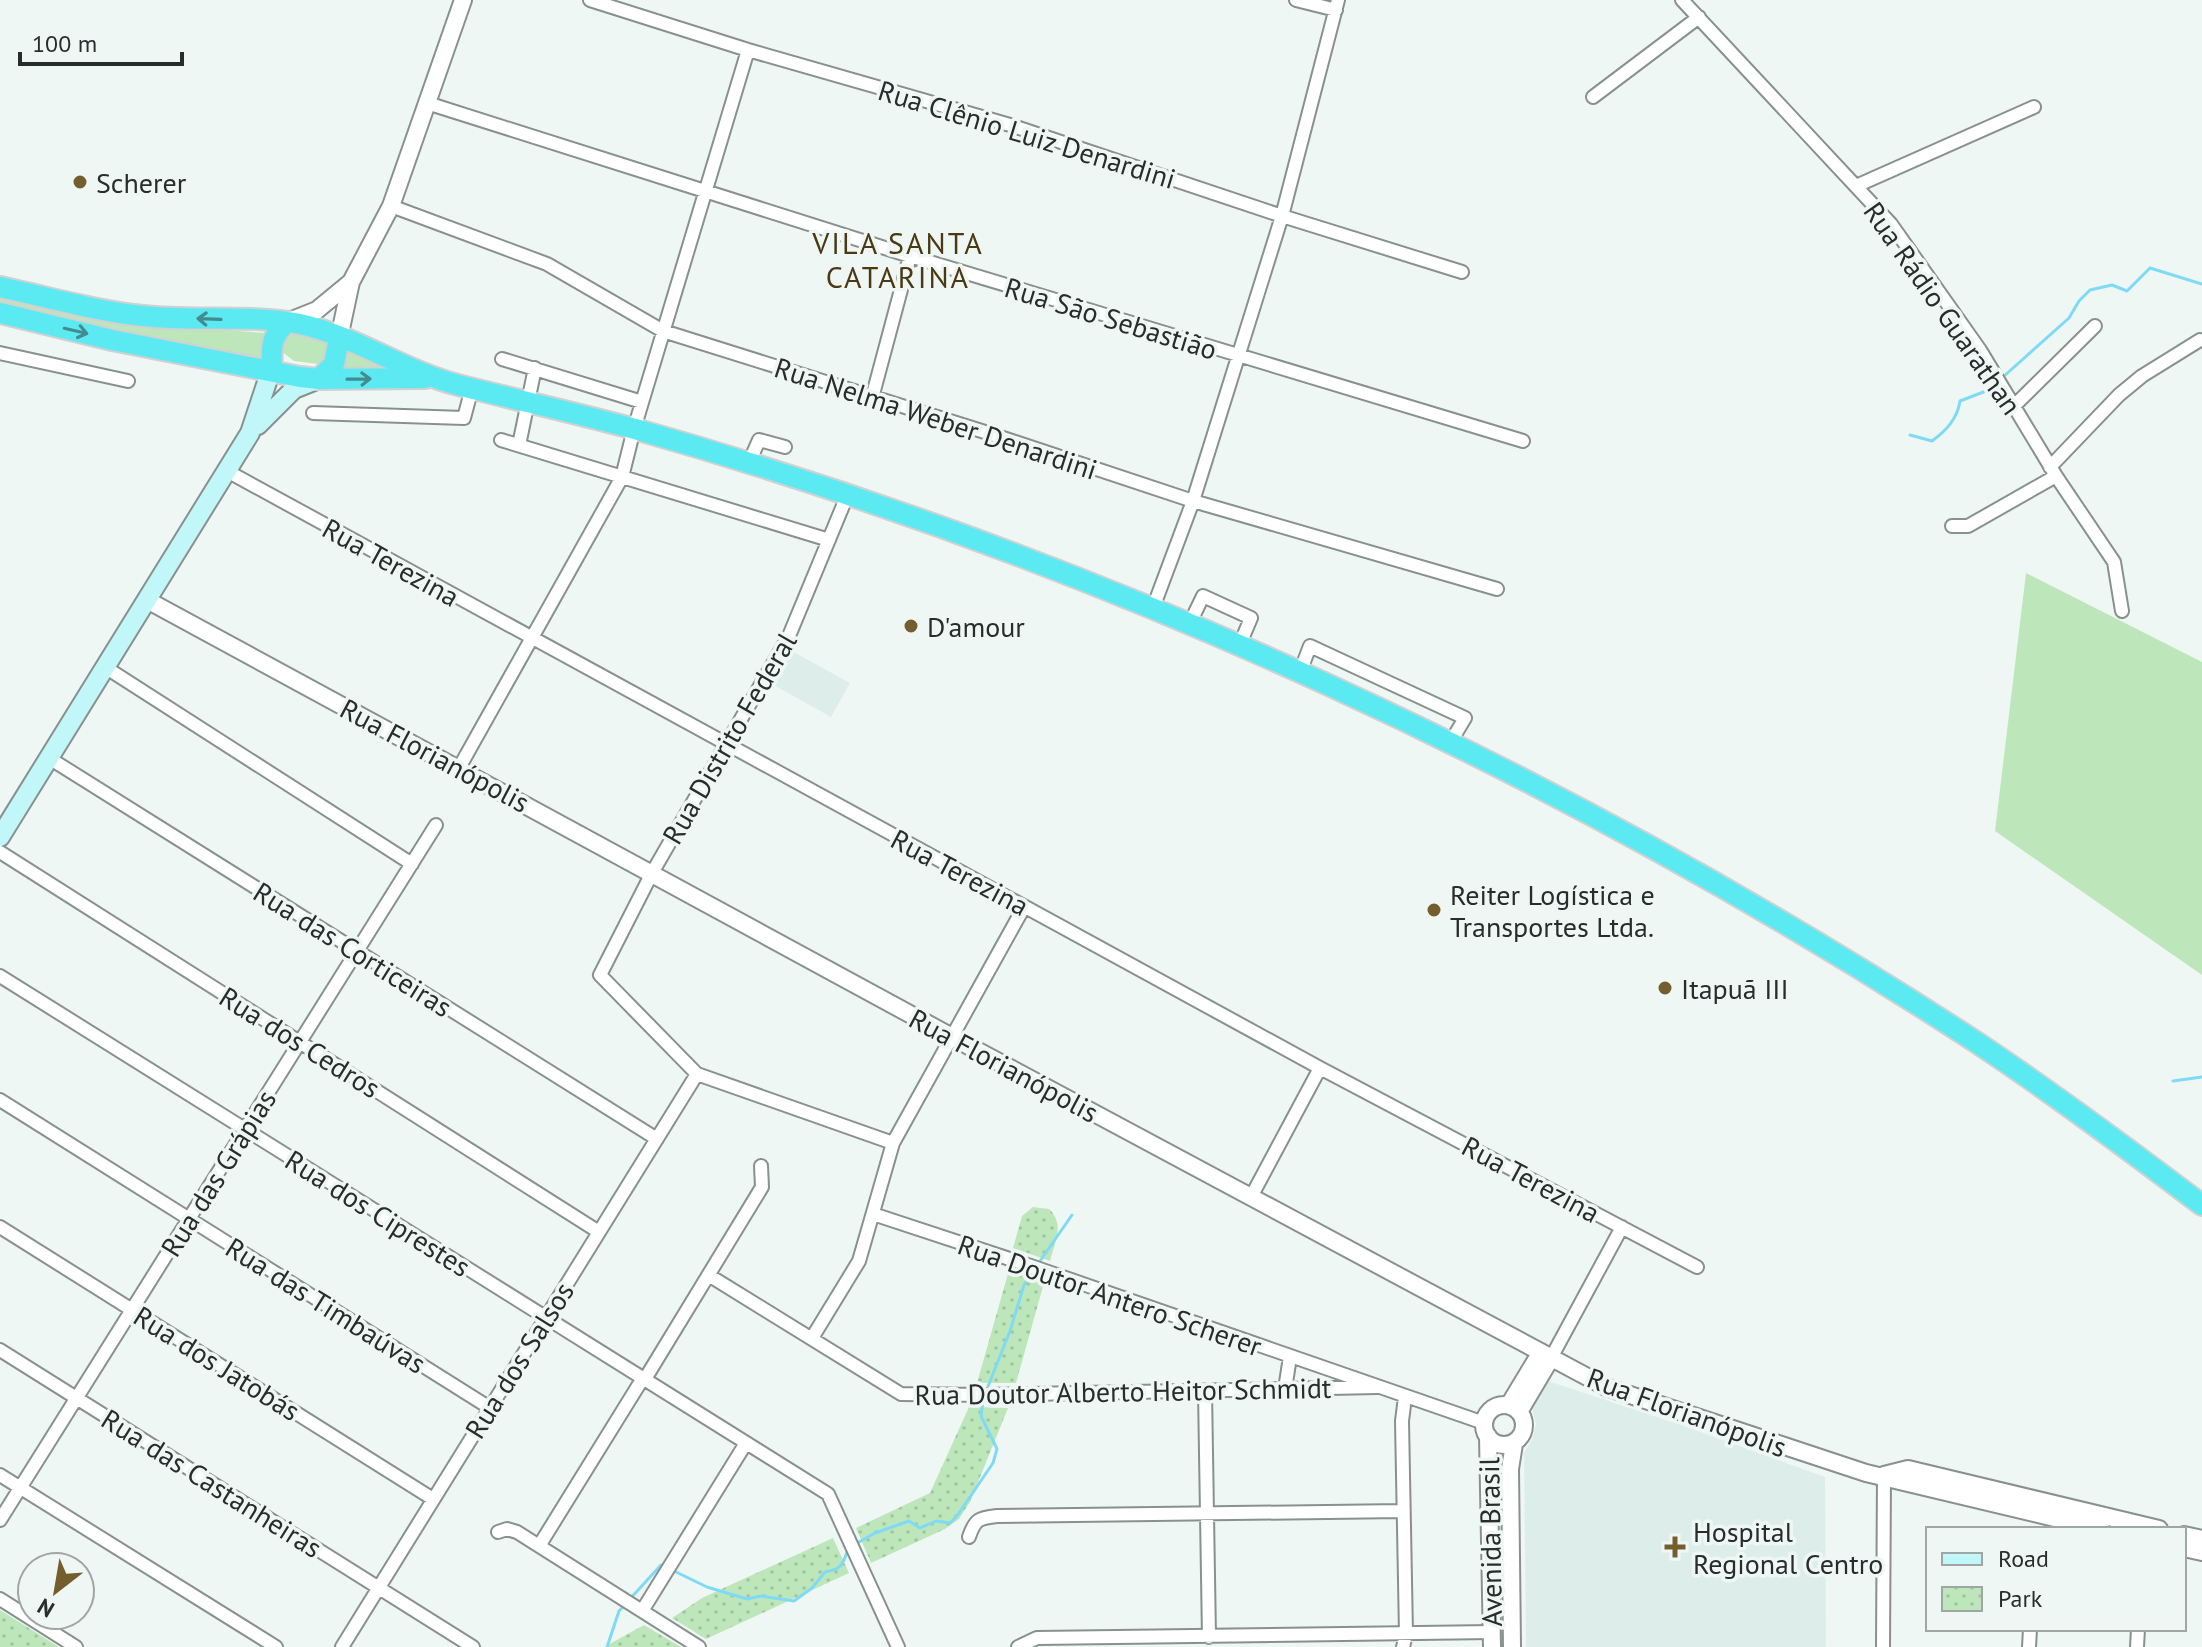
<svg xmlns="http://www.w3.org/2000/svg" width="2202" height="1647" viewBox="0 0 2202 1647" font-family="'PT Sans',sans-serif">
<defs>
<pattern id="park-dots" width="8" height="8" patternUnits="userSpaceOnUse" patternTransform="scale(2)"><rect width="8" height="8" fill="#bde7ba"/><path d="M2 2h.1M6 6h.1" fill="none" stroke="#a2c6a0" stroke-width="1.8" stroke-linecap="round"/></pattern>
</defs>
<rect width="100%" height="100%" fill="#eff7f5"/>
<!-- built -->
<path fill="#ddeeea" d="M790 650 850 683 831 717 772 684Z
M1548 1381 1690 1428 1825 1477 1826 1647H1526L1524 1453 1532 1440 1536 1424 1532 1409Z"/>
<!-- green -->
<path fill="#bde7ba" d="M0 294 156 325 266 333 262 342 265 361 0 304Z
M293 334C306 334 317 336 328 344L329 355 318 364 294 361 281 351 284 337Z
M346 347 422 374 341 369 346 361Z
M2026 573 2202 662V975L1995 831Z"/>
<!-- park -->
<path fill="url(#park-dots)" d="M1033 1207 1049 1209C1065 1224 1055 1242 1050 1261L1013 1248 1022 1216Z
M1009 1270 1044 1283 1016 1383H977Z
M969 1407 1008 1408 970 1502 959 1519 945 1529 871 1563 856 1528 930 1493Z
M833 1538 849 1573 706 1639 672 1618 702 1598Z
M0 1610 59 1647H0Z
M644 1625 681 1647H604Z"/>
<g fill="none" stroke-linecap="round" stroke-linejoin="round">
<!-- stream -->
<path stroke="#7fdaf6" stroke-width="3" d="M2003 377 2069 318 2079 301 2090 290 2112 285 2127 291 2150 268 2202 284
M1910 435 1932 441C1947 430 1957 419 1960 401L1986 391 1997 382
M2173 1081 2202 1077
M1038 1264 1072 1215
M987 1389 1010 1331 1024 1285 1033 1271
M854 1545 875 1533 909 1521 920 1528 936 1521 950 1523 957 1516 993 1463 997 1449 981 1416 983 1400
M672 1570 707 1587 747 1599 761 1596 794 1601 812 1588 825 1572C842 1569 843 1564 848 1549
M629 1600 661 1565 665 1567
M607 1647 619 1611 624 1606"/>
<!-- minor casing -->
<g stroke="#89918f" stroke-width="16">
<path id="minor" d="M590 0 748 50 1010 125 1282 216 1462 272
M1296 0 1336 10
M1682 0 1891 224 1980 350 2056 476 2114 562 2122 611
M1593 97 1699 17
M427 103 910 256 1523 441
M1856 186 2034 107
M391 206 547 264 663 331 988 433 1193 501 1497 589
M0 353 128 381
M502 359 642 402
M872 398 910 256
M2014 406 2095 326
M313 413 464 418 472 388
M501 440 829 540
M519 445 535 368
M748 465 759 440 785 447
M2050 467 2119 395 2142 376 2200 340
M227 471 1320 1068 1697 1267
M847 496 789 636 652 873 600 975 697 1074 893 1143
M1952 526H1968L2056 476
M1153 608 1193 501 1282 216 1338 0
M1190 623 1203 596 1251 618 1240 644
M105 667 412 864
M1300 672 1310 646 1465 718 1450 743
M49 758 657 1139
M459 768 622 477 634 429 748 50
M0 852 599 1232
M0 976 828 1494 898 1647
M0 1100 490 1408
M1251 1197 1320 1068
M873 1214 1028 1265 1484 1423
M0 1227 433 1499
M710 1276 901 1394 985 1395 1377 1387
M812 1338 859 1261 893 1143 1024 907
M0 1350 473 1647
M1551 1358 1622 1227
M645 1379 762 1187 761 1166
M1285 1389 1290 1357
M1205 1391 1209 1637
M0 1475 276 1647
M0 1520 436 825
M498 1532 507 1529 517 1532 699 1647
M969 1537C975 1519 979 1518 997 1516L1403 1511
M539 1546 643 1378
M0 1599 76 1647
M642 1611 746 1443
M342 1647 697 1074
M1018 1647 1037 1638 1492 1632
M1403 1647 1406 1634 1402 1421 1405 1397
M1883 1647 1884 1475
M2029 1647 2030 1629
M2137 1647 2138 1629"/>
</g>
<!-- tertiary casing -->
<g stroke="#89918f" stroke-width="20">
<path id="tertiary" d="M287 322 317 310 351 282
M339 338 351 282 391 206 463 0
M147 600 952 1037 1606 1387 1866 1473 2101 1529
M1509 1405 1541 1352
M1484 1425a20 20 0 1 1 40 0a20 20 0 1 1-40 0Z
M1519 1412 1551 1358
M1488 1436 1492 1647
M1884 1475 1908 1469 2159 1529
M2184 1535 2202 1539
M2184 1548 2202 1552
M1512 1647 1510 1469 1514 1444"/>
</g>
<!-- secondary casing -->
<g stroke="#89918f" stroke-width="22">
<path id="secondary" d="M258 425 294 389 319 379
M0 837 250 433 271 370"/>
</g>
<!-- trunk casing -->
<g stroke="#d0d1d1" stroke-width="24">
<path id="trunk" d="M0 287C47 297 95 311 143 316 194 322 250 314 300 324 355 336 404 371 458 385 517 400 576 413 635 429 1109 563 1563 773 1976 1042 2053 1093 2128 1149 2202 1205
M0 313 112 340 300 377 319 379 425 378
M271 370C273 347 268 340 287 322
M319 379 334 364 339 338"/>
</g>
<!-- minor -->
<use href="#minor" stroke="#fff" stroke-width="12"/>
<!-- tertiary -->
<use href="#tertiary" stroke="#fff" stroke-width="16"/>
<!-- secondary -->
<use href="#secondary" stroke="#c2f7fa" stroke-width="18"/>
<!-- trunk -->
<use href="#trunk" stroke="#5ceaf2" stroke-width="20"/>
</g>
<!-- one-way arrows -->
<defs><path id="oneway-shaft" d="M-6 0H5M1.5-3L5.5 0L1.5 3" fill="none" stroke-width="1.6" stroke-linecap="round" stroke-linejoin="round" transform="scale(2)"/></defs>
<g stroke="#428b8f">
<use href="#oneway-shaft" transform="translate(209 319) rotate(-178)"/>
<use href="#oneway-shaft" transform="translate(76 331) rotate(13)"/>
<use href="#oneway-shaft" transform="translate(359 379) rotate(-1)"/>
</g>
<!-- markers -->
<g fill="#745e2d" stroke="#eff7f5" stroke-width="3">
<circle cx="80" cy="182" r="8"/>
<circle cx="911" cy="626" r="8"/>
<circle cx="1434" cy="910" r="8"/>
<circle cx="1665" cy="988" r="8"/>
<path d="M1671 1535h8v8h8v8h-8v8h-8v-8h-8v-8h8z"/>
</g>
<g text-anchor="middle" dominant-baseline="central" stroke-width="7" stroke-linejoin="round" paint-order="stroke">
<!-- street labels -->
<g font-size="28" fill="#292c2c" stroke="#eff7f5">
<text transform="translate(1027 134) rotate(17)">Rua Clênio Luiz Denardini</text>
<text transform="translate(1943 308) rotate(55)">Rua Rádio Guarathan</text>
<text transform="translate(1111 318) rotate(17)">Rua São Sebastião</text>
<text transform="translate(936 418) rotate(18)">Rua Nelma Weber Denardini</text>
<text transform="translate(391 562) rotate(29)">Rua Terezina</text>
<text transform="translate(729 738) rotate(-60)">Rua Distrito Federal</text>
<text transform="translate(435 755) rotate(28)">Rua Florianópolis</text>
<text transform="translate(960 872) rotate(28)">Rua Terezina</text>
<text transform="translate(353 949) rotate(32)">Rua das Corticeiras</text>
<text transform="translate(300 1042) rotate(32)">Rua dos Cedros</text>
<text transform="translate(1004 1065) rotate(28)">Rua Florianópolis</text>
<text transform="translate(218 1173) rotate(-58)">Rua das Grápias</text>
<text transform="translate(1531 1179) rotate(28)">Rua Terezina</text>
<text transform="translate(378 1213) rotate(32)">Rua dos Ciprestes</text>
<text transform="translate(1110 1295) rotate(19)">Rua Doutor Antero Scherer</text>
<text transform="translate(326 1305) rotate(32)">Rua das Timbaúvas</text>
<text transform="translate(519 1360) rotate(-58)">Rua dos Salsos</text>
<text transform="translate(217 1363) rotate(32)">Rua dos Jatobás</text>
<text transform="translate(1123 1391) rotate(-1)">Rua Doutor Alberto Heitor Schmidt</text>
<text transform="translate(1687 1412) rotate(20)">Rua Florianópolis</text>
<text transform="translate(212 1483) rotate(32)">Rua das Castanheiras</text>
<text transform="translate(1490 1542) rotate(-91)">Avenida Brasil</text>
</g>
<!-- poi labels -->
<g font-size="28" fill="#292c2c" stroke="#eff7f5" text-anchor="start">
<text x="96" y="182">Scherer</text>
<text x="927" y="626">D'amour</text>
<text x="1450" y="894">Reiter Logística e<tspan x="1450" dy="32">Transportes Ltda.</tspan></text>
<text x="1681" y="988">Itapuã III</text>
<text x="1693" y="1531">Hospital<tspan x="1693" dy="32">Regional Centro</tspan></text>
</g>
<!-- neighbourhood labels -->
<g font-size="30" letter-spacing="2" fill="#4a3912" stroke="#eff7f5">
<text x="898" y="242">VILA SANTA<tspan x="898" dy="34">CATARINA</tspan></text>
</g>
</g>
<!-- legend -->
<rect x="1926" y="1527" width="260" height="104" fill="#eff7f5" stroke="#a0a6a5" stroke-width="2"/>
<rect x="1942" y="1553" width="40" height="12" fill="#c2f7fa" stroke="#a0a6a5" stroke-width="2"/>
<text x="1998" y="1567" font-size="24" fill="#292c2c">Road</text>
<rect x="1942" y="1587" width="40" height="24" fill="url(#park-dots)" stroke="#a0a6a5" stroke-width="2"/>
<text x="1998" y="1607" font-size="24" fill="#292c2c">Park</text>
<!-- north arrow -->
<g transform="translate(56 1591) rotate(211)"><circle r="38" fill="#eff7f5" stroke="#a0a6a5" stroke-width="2"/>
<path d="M0-6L14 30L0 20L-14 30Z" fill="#745e2d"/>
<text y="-12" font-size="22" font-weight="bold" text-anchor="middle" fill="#292c2c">N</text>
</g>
<!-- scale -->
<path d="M20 52v12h162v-12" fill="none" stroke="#292c2c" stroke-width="4"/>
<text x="32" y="52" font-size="24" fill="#292c2c" stroke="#eff7f5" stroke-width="6" paint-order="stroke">100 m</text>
</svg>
